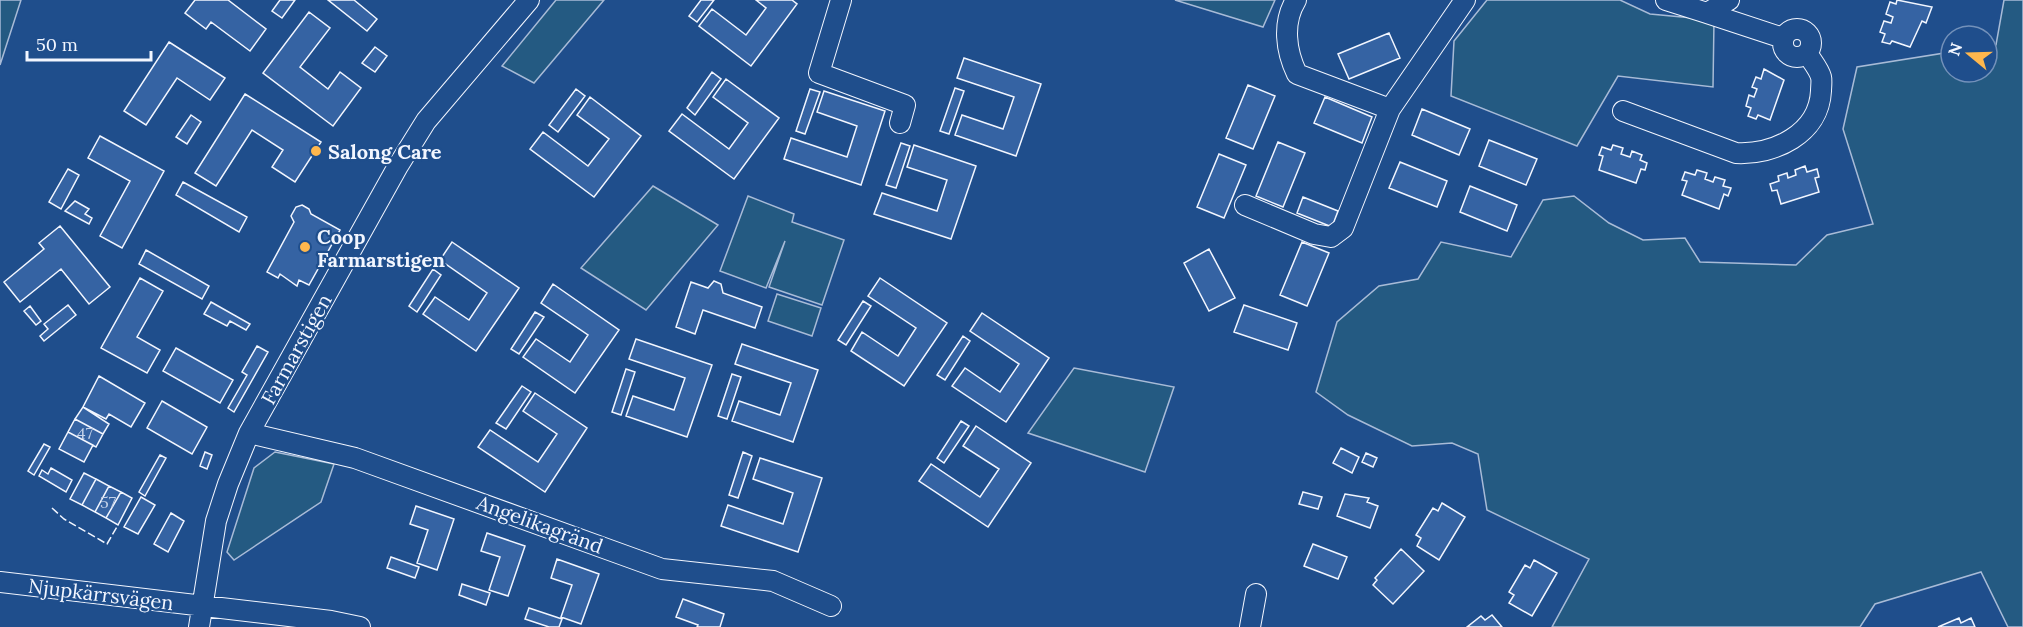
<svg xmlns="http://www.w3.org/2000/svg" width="2023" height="627" viewBox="0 0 2023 627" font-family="Lora,serif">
<rect width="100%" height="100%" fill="#1f4e8c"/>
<!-- green -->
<path fill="#245a82" stroke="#a8bbd7" stroke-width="1.5" d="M0 0H21L0 65Z
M556 0H604L534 83 502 66Z
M1175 0H1275L1263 27Z
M1487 0H1620L1650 14 1714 20 1713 87 1618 76 1577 146 1451 96 1454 41Z
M2004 0H2023V627H2008L1981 572 1875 604 1860 627H1552L1589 559 1487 510 1478 454 1452 443 1412 446 1348 415 1316 392 1337 322 1379 286 1418 279 1441 242 1511 257 1543 200 1574 196 1609 223 1643 240 1685 238 1700 262 1796 265 1827 235 1873 224 1843 129 1857 67 1951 52V72H1987V47L1996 45Z
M653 186 718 225 646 310 581 268Z
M748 196 794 214 792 222 844 240 822 305 769 287 785 241 766 288 720 271Z
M777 294 821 308 812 336 768 321Z
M1074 368 1174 387 1145 472 1028 433Z
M275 452 334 464 321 502 234 560 227 552 254 468Z"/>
<!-- building -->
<path fill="#3563a3" stroke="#f2f6ff" stroke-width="1.5" d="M195 0H228L266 29 250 51 211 22 206 29 185 13Z
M280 0H295L282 18 272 11Z
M328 0H354L377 19 367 31Z
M701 0H714L697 22 689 16Z
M756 0H792L797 4 751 66 699 26 712 9 746 35 766 8Z
M1897 0 1932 7 1926 23 1922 21 1910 47 1892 41 1890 44 1882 42 1885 34 1880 32 1884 21 1891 23 1893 17 1886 14 1890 2 1896 4Z
M309 12 330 28 300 67 328 89 340 72 361 88 333 126 263 73Z
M1389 33 1400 58 1349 79 1338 54Z
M169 42 225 78 210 100 177 78 146 125 124 111Z
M375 47 387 56 375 72 362 63Z
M964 58 1041 84 1016 156 955 135 962 115 1003 129 1014 97 957 78Z
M1764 69 1784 80 1770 120 1758 115 1756 119 1748 116 1751 108 1746 106 1749 95 1754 97 1757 89 1752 87 1756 77 1761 79Z
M712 72 721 79 695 115 687 108Z
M726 79 779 118 734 179 669 131 682 114 729 149 748 123 713 97Z
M1248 85 1275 96 1253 149 1226 138Z
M955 88 964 91 949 134 940 131Z
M576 89 585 96 558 132 549 125Z
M810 89 820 92 805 134 796 131Z
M824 91 885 111 861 185 784 159 791 138 847 157 857 126 817 112Z
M245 94 321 142 295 182 272 167 283 150 252 130 216 186 195 173Z
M590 97 641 136 594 197 530 149 543 132 588 166 609 139 577 115Z
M1325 97 1372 117 1362 143 1314 123Z
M1422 109 1470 129 1459 155 1412 135Z
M191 115 201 122 187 144 176 137Z
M100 136 164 171 122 248 100 236 130 181 88 158Z
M1489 140 1537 159 1526 185 1479 166Z
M1278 142 1305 153 1283 207 1256 196Z
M901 143 910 146 896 188 886 185Z
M914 145 976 166 951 239 874 214 882 193 937 211 947 180 907 167Z
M1613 145 1623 148 1621 154 1630 157 1632 151 1642 155 1640 160 1647 163 1645 170 1641 169 1636 183 1599 170 1603 156 1599 155 1602 147 1611 150Z
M1219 154 1246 165 1224 218 1197 207Z
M1400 162 1447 181 1437 207 1389 188Z
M1805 166 1807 172 1817 169 1819 177 1815 178 1819 192 1781 204 1777 190 1772 191 1770 184 1779 181 1778 176 1787 173 1788 178 1796 175 1795 170Z
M68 169 79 175 61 209 49 202Z
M1697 170 1707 173 1705 179 1713 182 1715 177 1725 180 1723 186 1731 188 1728 196 1724 194 1719 209 1682 195 1687 181 1682 180 1685 172 1695 175Z
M183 182 247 217 239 232 176 195Z
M1470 186 1517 205 1507 231 1460 212Z
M1303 197 1338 211 1332 227 1297 213Z
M75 201 89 209 85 214 92 218 89 224 65 211Z
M302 205 309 209 311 214 340 230 309 285 299 280 297 286 280 274 278 278 267 272 294 222 291 216 296 207Z
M60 226 110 287 89 304 61 269 20 302 4 282 44 249 39 243Z
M452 242 519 288 476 351 423 314 435 297 469 320 487 293 440 260Z
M1302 242 1329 253 1307 306 1280 295Z
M1209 249 1235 298 1209 311 1184 263Z
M146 250 209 286 202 299 139 264Z
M433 269 441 275 417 312 409 306Z
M140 278 163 291 137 337 160 350 147 373 101 348Z
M880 278 947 323 904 386 851 351 862 332 898 356 916 328 868 296Z
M714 281 721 284 723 293 762 307 755 328 703 310 695 334 676 327 691 282 708 288Z
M553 284 619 330 575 393 523 357 536 339 570 362 588 335 541 303Z
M863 301 871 306 846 345 838 340Z
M211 302 250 324 246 330 230 321 227 326 204 314Z
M68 305 76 315 44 341 40 336 48 329 44 324Z
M1244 305 1297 323 1288 350 1234 332Z
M30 306 41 321 36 325 24 311Z
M535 312 544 317 519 354 511 349Z
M982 313 1049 358 1006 422 952 386 965 368 1000 392 1019 364 970 331Z
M963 336 970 341 945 380 937 375Z
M636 339 712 365 687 437 626 416 633 396 674 410 685 378 629 359Z
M742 344 818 370 793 442 732 421 739 401 780 415 791 383 735 364Z
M257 346 268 352 234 412 228 408 247 375 242 372Z
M176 348 233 380 220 403 163 371Z
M626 369 635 372 621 415 612 412Z
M732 374 741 377 727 419 718 416Z
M99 376 145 403 131 427 109 414 106 419 83 407Z
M522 386 531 392 506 429 496 423Z
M535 393 587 428 545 492 478 447 490 430 538 462 557 434 523 411Z
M162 401 207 427 192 454 147 428Z
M83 407 109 424 103 434 75 419Z
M75 419 103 434 96 447 68 432Z
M961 421 969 426 944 463 937 458Z
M976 426 1031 463 988 527 919 481 931 464 980 497 999 469 963 446Z
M68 432 93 445 84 462 59 449Z
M44 444 50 447 34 475 28 471Z
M1341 448 1359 457 1352 473 1333 463Z
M205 452 212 455 207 469 200 466Z
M743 452 752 456 738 498 729 495Z
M1366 453 1377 458 1373 467 1362 462Z
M160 455 166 458 145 496 139 492Z
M760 458 822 478 798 552 721 526 728 505 783 524 793 493 753 479Z
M51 468 72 480 66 492 39 476 42 470 48 474Z
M84 473 96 479 82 505 70 499Z
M96 479 109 486 95 512 82 505Z
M109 486 121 492 106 518 95 512Z
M121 492 132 498 118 525 106 518Z
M1303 492 1322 497 1318 509 1299 504Z
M1345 494 1369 498 1367 502 1378 506 1370 528 1337 516Z
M141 497 155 505 138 534 124 527Z
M1442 503 1465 517 1439 560 1417 546 1421 538 1416 535 1433 508 1438 511Z
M416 506 454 519 437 570 417 563 428 530 410 524Z
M171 513 184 521 168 552 154 544Z
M487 533 525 546 508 596 489 590 500 557 481 551Z
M1313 544 1347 557 1338 579 1304 566Z
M1401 549 1424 571 1393 604 1373 585 1377 580 1375 578Z
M391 557 419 567 415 578 387 568Z
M557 559 599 574 581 624 561 617 572 585 551 578Z
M1534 560 1557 573 1532 616 1509 603 1514 595 1509 592 1525 565 1530 568Z
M462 584 490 593 486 605 459 595Z
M683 599 724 614 720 627H697L698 625 676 617Z
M529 608 562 619 559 627H549L525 619Z
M1492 615 1502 627H1467L1481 616 1485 620Z
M1959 618 1961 623 1971 618 1975 627H1938Z"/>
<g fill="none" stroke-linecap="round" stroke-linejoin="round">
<!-- minor casing -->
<g stroke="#f2f6ff" stroke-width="22">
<path id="minor" d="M841 0 819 73 905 105 900 123
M1296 0C1282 23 1286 51 1297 74L1390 109
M1666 0 1707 13 1729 0
M1707 13 1783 38
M1783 43a14 14 0 1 1 28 0a14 14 0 1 1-28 0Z
M1623 111 1736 153C1774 155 1819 134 1821 91 1821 87 1822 81 1821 77 1819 69 1811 60 1807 53
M1245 205 1314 234 1331 237 1343 228 1390 109 1465 0
M249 433 355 458 662 569 773 581 831 606
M0 582 331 621 360 627
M199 627 216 521 228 484 249 433 398 166 426 121 529 0
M1250 627 1256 594"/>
</g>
<!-- minor -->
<use href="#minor" stroke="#1f4e8c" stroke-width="20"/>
<!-- fence -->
<path stroke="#f2f6ff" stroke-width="1.5" stroke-dasharray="8 3" stroke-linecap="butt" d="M52 508 64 519 107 544 118 525"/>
</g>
<!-- markers -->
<g fill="#ffb74d" stroke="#1f4e8c" stroke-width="2">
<circle cx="316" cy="151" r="6"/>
<circle cx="305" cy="247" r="6"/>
</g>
<g text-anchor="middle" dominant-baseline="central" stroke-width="4.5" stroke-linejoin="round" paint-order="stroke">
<!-- number labels -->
<g font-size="16" fill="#c3d1e8">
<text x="85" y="433">47</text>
<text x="108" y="502">57</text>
</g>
<!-- poi labels -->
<g font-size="20" font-weight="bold" fill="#f2f6ff" stroke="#1f4e8c" text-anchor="start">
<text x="328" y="151">Salong Care</text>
<text x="317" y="236">Coop<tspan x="317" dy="23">Farmarstigen</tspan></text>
</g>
<!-- street labels -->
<g font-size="20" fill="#f2f6ff" stroke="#1f4e8c">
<text transform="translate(296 349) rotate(-61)">Farmarstigen</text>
<text transform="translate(540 524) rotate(20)">Angelikagränd</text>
<text transform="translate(101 594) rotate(7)">Njupkärrsvägen</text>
</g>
</g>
<!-- north arrow -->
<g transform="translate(1969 54) rotate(289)"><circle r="28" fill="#1f4e8c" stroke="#7391ba" stroke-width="1.5"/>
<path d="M0-4.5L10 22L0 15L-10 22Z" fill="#ffb74d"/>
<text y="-9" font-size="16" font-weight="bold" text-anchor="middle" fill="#f2f6ff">N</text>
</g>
<!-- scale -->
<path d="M27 51v9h124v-9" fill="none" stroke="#f2f6ff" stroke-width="3"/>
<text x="36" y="51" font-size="18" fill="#f2f6ff" stroke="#1f4e8c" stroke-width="4.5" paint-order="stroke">50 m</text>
</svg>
